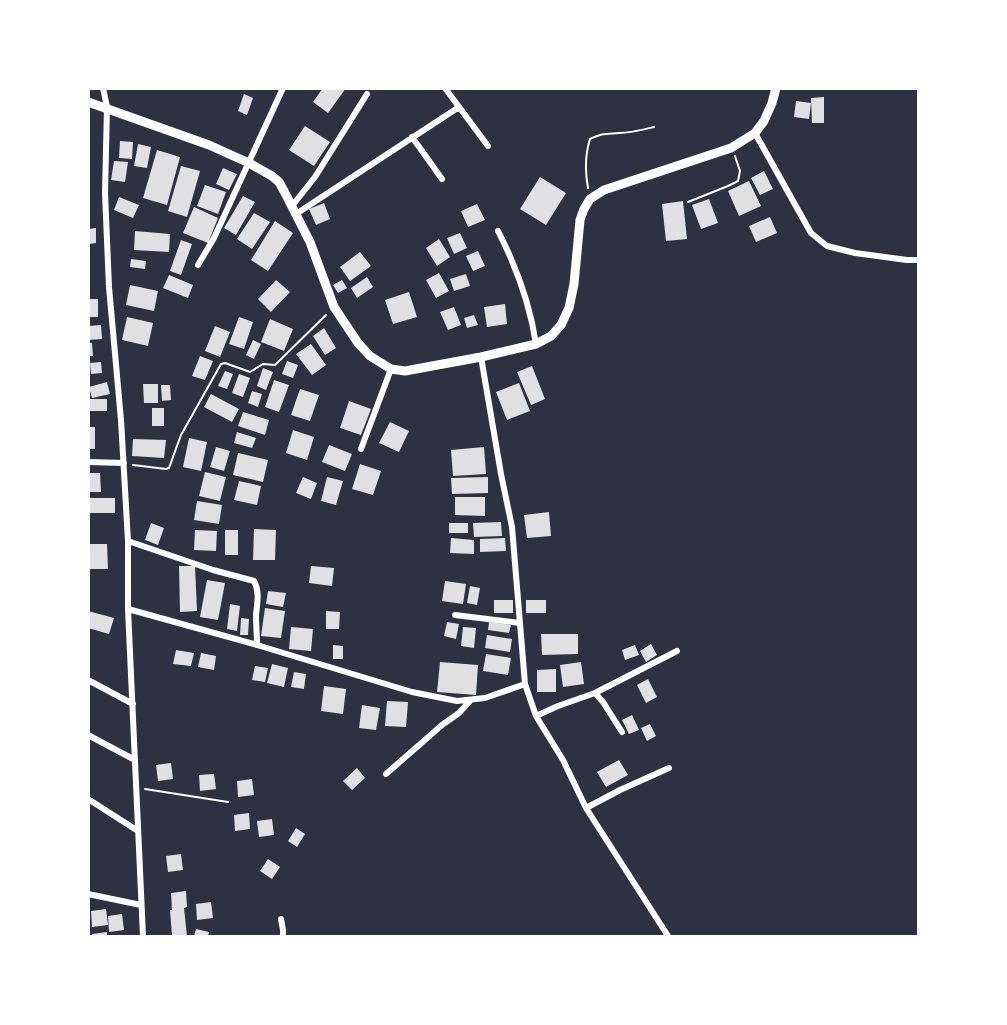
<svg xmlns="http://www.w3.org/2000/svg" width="1007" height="1025" viewBox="0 0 1007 1025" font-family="'Open Sans',sans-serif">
<rect width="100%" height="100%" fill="#2d3142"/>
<!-- building -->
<path fill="#e0e0e3" d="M323 88H346L328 113 313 102Z
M244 94 253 98 247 115 238 111Z
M824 97V123H812L811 98Z
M796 101 811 103 809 119 794 117Z
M305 126 330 142 314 166 289 150Z
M120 141 133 142 132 159 119 158Z
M138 144 151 147 147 168 134 166Z
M157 150 180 157 167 205 143 198Z
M114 161 128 162 125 182 111 180Z
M181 166 200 171 187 217 168 211Z
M223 168 237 174 229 190 216 184Z
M764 171 773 189 760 195 751 178Z
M540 177 566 193 546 225 520 209Z
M749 181 761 206 739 216 728 191Z
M205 185 226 192 218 214 197 206Z
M243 196 255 202 236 235 224 228Z
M119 197 139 205 133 218 114 210Z
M709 199 718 223 701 229 692 205Z
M683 201 687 239 666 241 662 204Z
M324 203 330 219 316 225 309 209Z
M477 204 485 220 468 227 461 211Z
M194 207 218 218 208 243 183 233Z
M254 213 270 222 252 249 237 239Z
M770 217 777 233 756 242 749 226Z
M275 221 293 233 268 271 251 260Z
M96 228V243L88 244V229Z
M135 231 170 234 169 252 134 250Z
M460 233 467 248 454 254 447 238Z
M439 239 450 257 437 266 426 248Z
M181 240 192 244 181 275 170 271Z
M478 251 485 266 473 271 466 256Z
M360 252 371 266 350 281 340 267Z
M131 259 146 261 145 269 130 267Z
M439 273 449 291 436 298 426 280Z
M466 274 470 286 454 291 450 279Z
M169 275 193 285 188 298 163 288Z
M367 277 373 287 357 298 351 288Z
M276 280 290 292 271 312 258 299Z
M342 280 347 288 338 293 333 285Z
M130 285 158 291 154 311 126 305Z
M409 292 417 317 393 324 385 300Z
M88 299H98V317H88Z
M505 304 507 324 487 327 484 307Z
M454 307 461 325 448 330 440 312Z
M474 315 478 325 467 328 464 318Z
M127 317 153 323 148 346 122 340Z
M239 317 253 322 244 349 229 344Z
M270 319 293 329 284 351 261 342Z
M101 325 102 339 88 340V326Z
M215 326 230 332 220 357 205 351Z
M324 328 336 348 325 355 313 336Z
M253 340 261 344 254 359 246 355Z
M88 343H92L93 356H88Z
M311 344 326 365 312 375 296 354Z
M200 356 213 361 205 380 192 376Z
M287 361 298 365 293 378 282 374Z
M101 362 102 373 91 374 90 363Z
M532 366 545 399 531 405 517 372Z
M263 368 273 372 266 390 257 386Z
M225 371 233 374 227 389 218 386Z
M239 374 250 378 243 397 232 393Z
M274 380 289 385 279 412 265 407Z
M107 382 110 394 92 398 89 387Z
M519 383 530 411 507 420 496 392Z
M143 384H158V403H144Z
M161 385H170L171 400 162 401Z
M300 389 319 395 310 421 291 415Z
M252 391 262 394 258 407 248 403Z
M211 394 239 409 232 422 204 407Z
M88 399H107V411H88Z
M349 401 371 409 361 435 340 428Z
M152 408H164V426H152Z
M243 412 269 420 265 435 238 426Z
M390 422 409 431 399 452 379 443Z
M88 427H95V449H88Z
M293 430 314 437 307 460 286 453Z
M237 432 256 438 252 448 234 443Z
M189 438 207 442 201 471 183 467Z
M133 439 166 440 164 458 132 456Z
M329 445 352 454 345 471 322 462Z
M216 447 230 451 224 471 210 467Z
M484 447 486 474 453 476 451 450Z
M238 453 268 460 263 482 233 475Z
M360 464 381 471 373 495 352 489Z
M205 472 226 477 220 501 199 496Z
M88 473H100L101 492H88Z
M303 477 317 483 311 499 296 493Z
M327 477 343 481 336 505 321 501Z
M488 477V493L452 494 451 478Z
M239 481 261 486 257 505 234 500Z
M455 497H485V516L455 515Z
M88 498H115V513H88Z
M197 501 222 505 219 524 194 520Z
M549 512 551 536 527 538 524 515Z
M501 522 502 536 474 537 473 523Z
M151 523 164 528 158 545 145 540Z
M449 523H468V533H449Z
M254 529 276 530 275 560H253Z
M195 530 217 531 216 551 194 550Z
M225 530H238V555H225Z
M451 538 474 540V554L450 553Z
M505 538 506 551 480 552V539Z
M88 544H107L108 569H88Z
M179 566H195L197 611 180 612Z
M311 566 334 568 332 586 309 583Z
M207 580 225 583 218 620 200 617Z
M445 581 466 584 463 604 442 601Z
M470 586 480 588 477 605 467 603Z
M268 591 286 593 283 607 266 604Z
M494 600H513V613H494Z
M526 600H546V613H526Z
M230 604 240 606 237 631 227 629Z
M265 608 285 611 281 638 261 636Z
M88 611 114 618 109 634 88 628Z
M326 611 340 612 339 629H326Z
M241 618 249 619 248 635H240Z
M447 622 459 624 456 639 444 636Z
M489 622 511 625 509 633 488 630Z
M291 627 313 629 311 651 289 649Z
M463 627 476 628 474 648 461 646Z
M541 634H578V654L542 655Z
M487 635 512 639 510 652 485 648Z
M651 644 657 655 646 662 640 651Z
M333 645 343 646V659H333Z
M635 645 639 655 625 660 622 650Z
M176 650 194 653 191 666 173 664Z
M201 653 216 656 214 670 198 667Z
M486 654 511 658 508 675 483 671Z
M440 662 478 665 476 695 437 692Z
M581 662 584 684 563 687 560 665Z
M272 664 288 668 284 687 267 683Z
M255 666 268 668 265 682 252 680Z
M556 669V692H537V670Z
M294 672 306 674 304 689 291 687Z
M648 679 657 697 646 703 637 685Z
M324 686 346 689 343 714 321 711Z
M387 701 408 702 406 727 385 726Z
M362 705 380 708 376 730 359 728Z
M632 715 639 730 629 734 622 720Z
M650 724 656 736 647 741 641 728Z
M619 760 628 775 606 787 597 772Z
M171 763 173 779 158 781 156 765Z
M357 768 365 778 352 790 343 781Z
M214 774 216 789 200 791 199 775Z
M252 779 254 795 238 797 237 781Z
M249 813 250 829 235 831 234 815Z
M272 819 274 835 259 837 257 821Z
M296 828 305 834 297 847 288 841Z
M181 854 183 870 168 872 166 856Z
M268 859 280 867 272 879 260 871Z
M186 891 187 907 184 908 187 936H172L170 910H172L171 893Z
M211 902 213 918 197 920 196 904Z
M106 909 108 925 92 927 91 911Z
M122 914 124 930 109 932 108 916Z
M196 929 209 932 208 936H194Z
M107 932V936H92V934Z"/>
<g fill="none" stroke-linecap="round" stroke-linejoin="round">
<!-- path -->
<path stroke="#fff" stroke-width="2" d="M588 188C585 172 585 155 590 139 602 133 606 134 619 133 631 133 642 130 654 127
M688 202 728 186 738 181 740 171 735 156
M133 465 166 469 169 468 181 435 221 364 225 363 250 372 263 364 275 365 326 315
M145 789 228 802"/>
<!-- minor -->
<path stroke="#fff" stroke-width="6" d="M103 88 107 107 105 193 109 287 121 420 128 541V609L143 936
M445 88 488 146
M755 133 811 233 827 246 855 253 907 260H918
M412 137 442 179
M292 206 315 177 367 94
M296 214 459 107
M498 231C516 266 530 304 536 344
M198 265 214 238 283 88
M361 449 391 369
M88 462 124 463
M128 541 213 570 254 581C260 592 257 604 256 615 256 625 257 635 257 645
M128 609 257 645 412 692 457 701 485 698 525 684 512 527 501 474 481 357
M455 615 520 623
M88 680 133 704
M525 684 536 716 563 760 586 808 620 790 669 768
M595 693 603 702 622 732
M536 716 558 706 595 693 677 651
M88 735 135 760
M386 774 442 725 459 713 470 701
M88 799 138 831
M586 808 668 936
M88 894 141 905
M281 919 283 930V936"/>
<!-- tertiary -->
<path stroke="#fff" stroke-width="9" d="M88 102 209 145 249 163 272 176 279 182 284 191 310 242 334 307 358 343 370 356 391 369 405 371 481 357 536 344 551 336 561 325 569 308 574 284 580 220 584 209 590 199 604 190 731 148 755 133 764 121 772 103 776 88"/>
</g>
<!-- border -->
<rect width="1007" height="1025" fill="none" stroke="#ffffff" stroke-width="180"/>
</svg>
